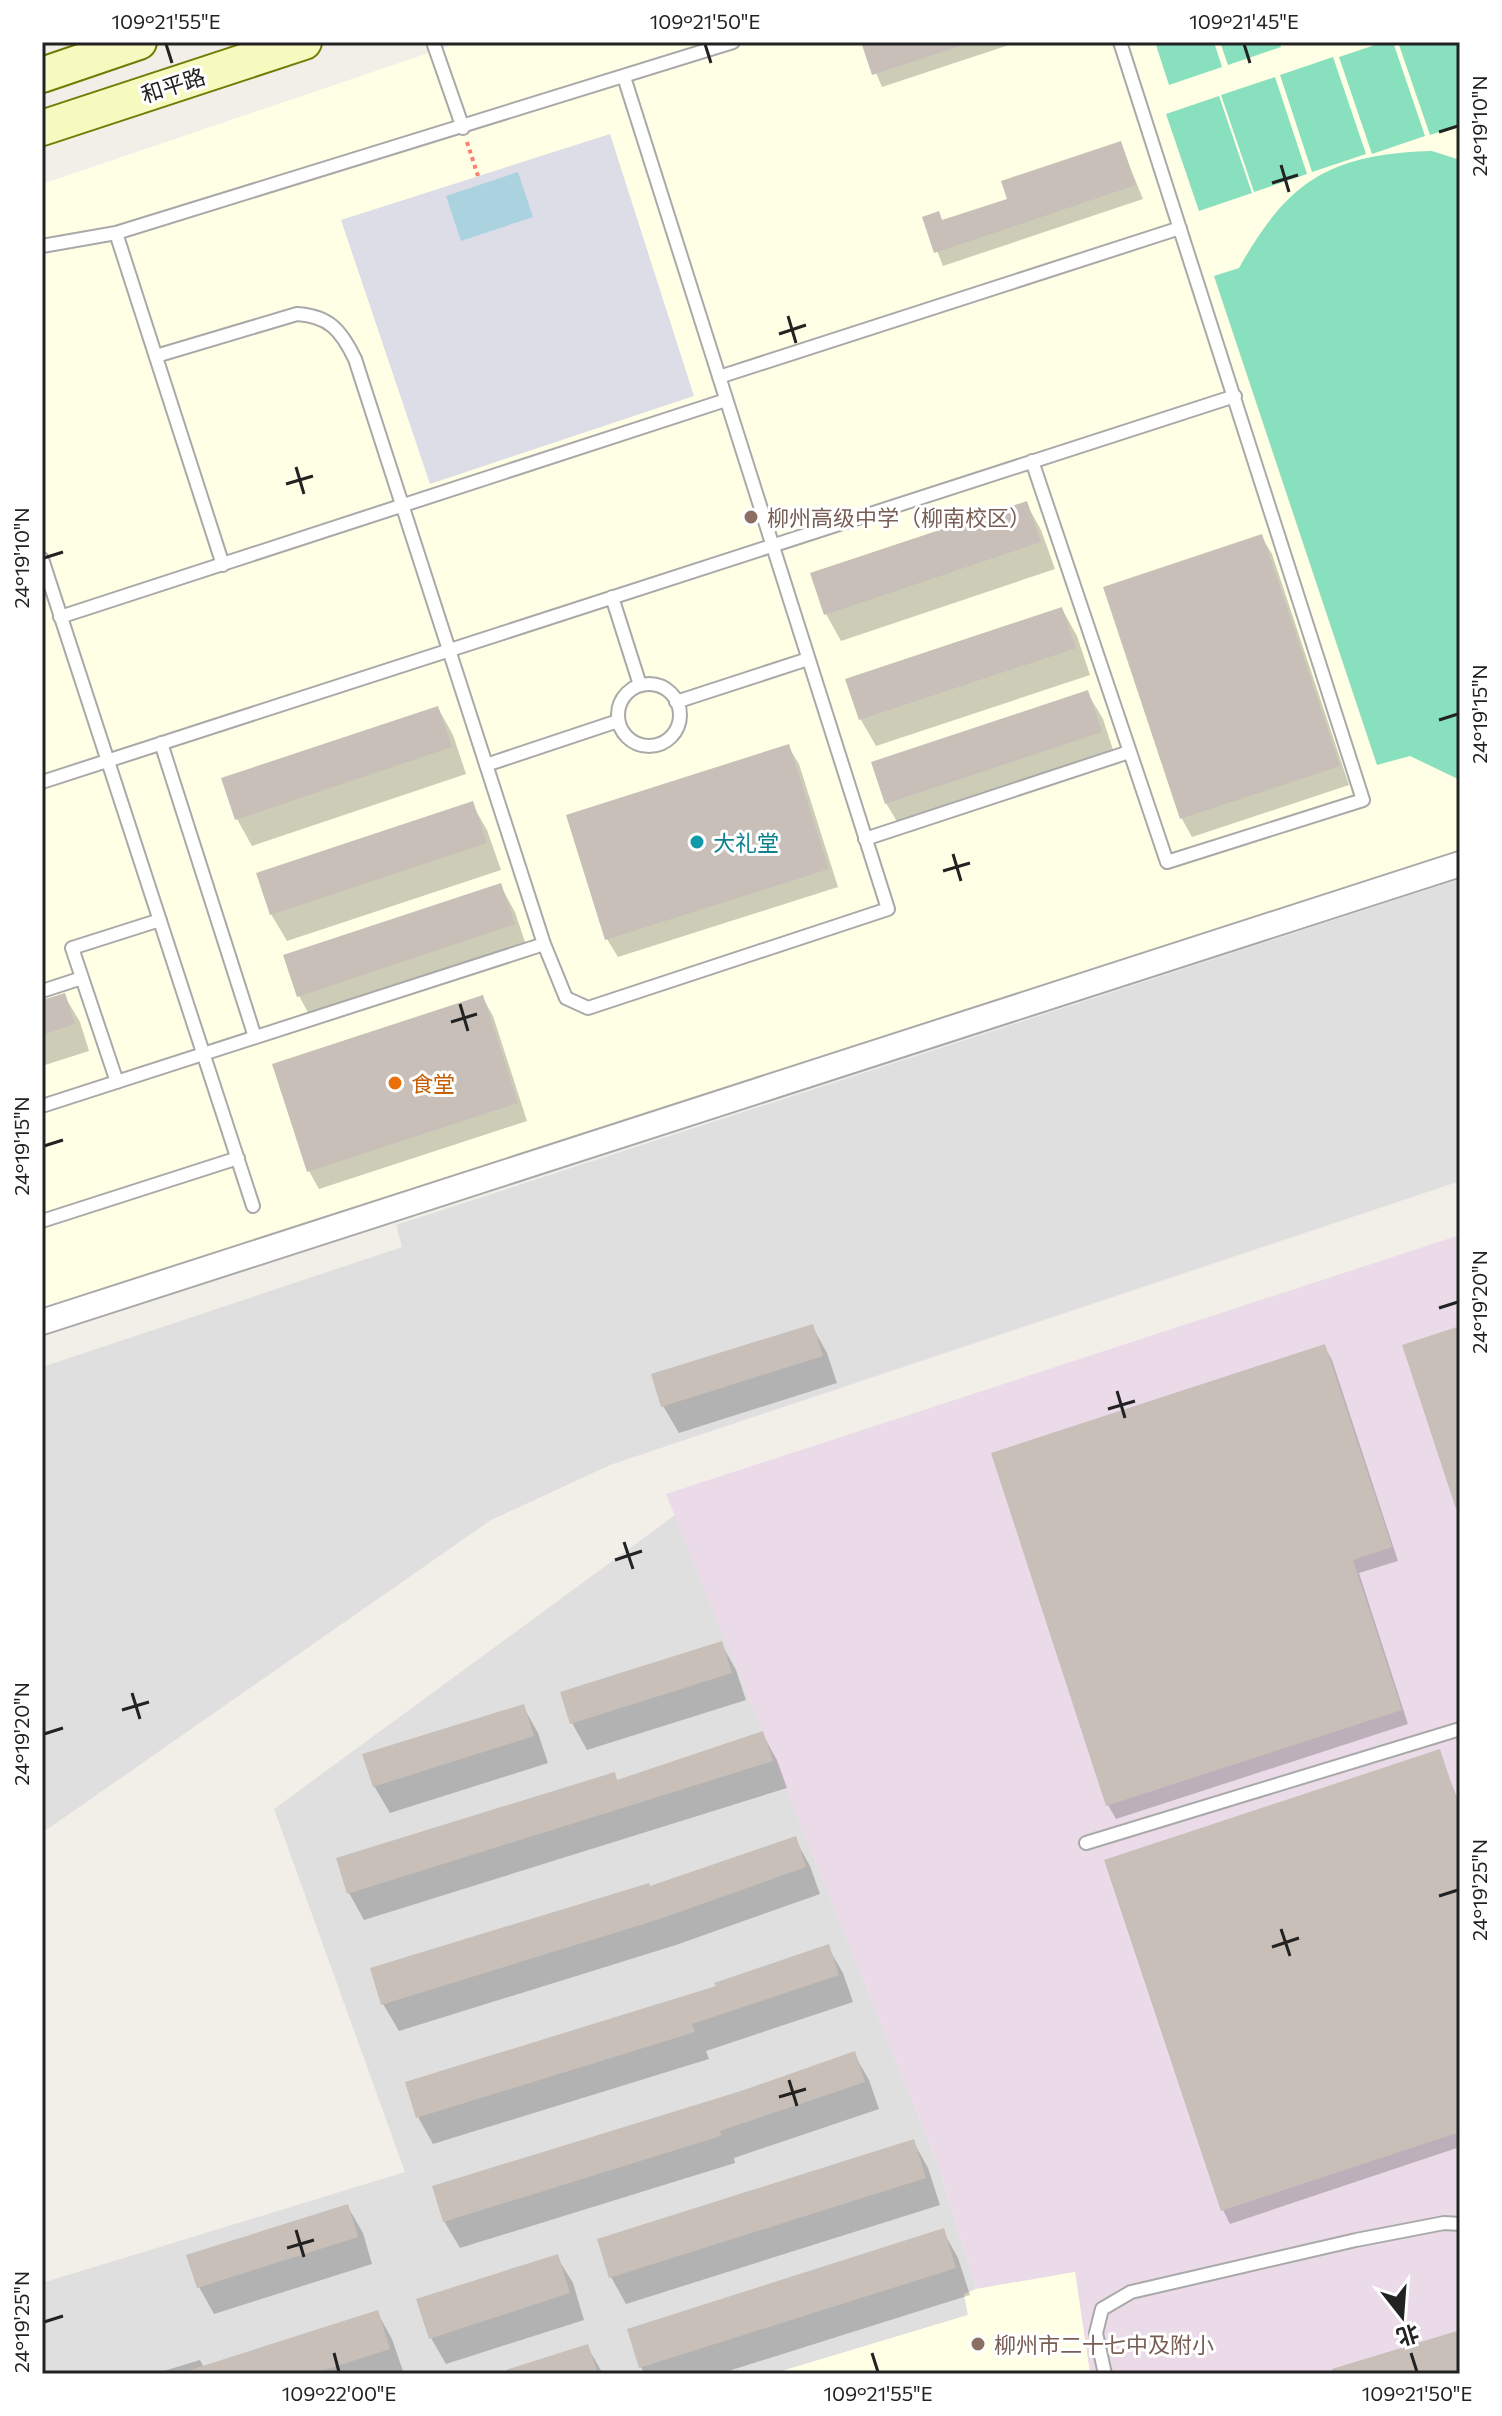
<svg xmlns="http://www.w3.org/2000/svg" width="1502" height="2416" viewBox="0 0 1502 2416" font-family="Commissioner,'Noto Sans SC',sans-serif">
<rect width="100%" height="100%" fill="#f2efe9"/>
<!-- residential -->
<path fill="#e0dfdf" d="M1460 879V1181L610 1465 491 1520 42 1833V1367L402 1247 396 1225Z
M675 1515 937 2162 976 2289 964 2295 968 2315 772 2374H42V2283L405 2172 274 1809Z"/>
<!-- industrial -->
<path fill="#ebdbe8" d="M1460 1235V2374H1090L1075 2272 976 2289 937 2162 666 1494Z"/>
<!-- education -->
<path fill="#ffffe5" d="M461 42H1460V851L42 1312V184Z
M1075 2272 1090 2374H772L968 2315 964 2294 976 2289Z"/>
<!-- pitch -->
<path fill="#88e0be" d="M1155 42H1214L1222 67 1169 85Z
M1220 42H1280L1281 47 1228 65Z
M1384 42H1393L1425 136 1372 154 1339 57Z
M1398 42H1458L1460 125 1430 135Z
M1333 57 1366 154 1312 172 1280 75Z
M1275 77 1307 174 1254 192 1221 95Z
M1219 96 1252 193 1199 211 1166 114Z
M1432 151 1460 160V780L1410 756 1377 765 1214 276 1239 268C1288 180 1331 154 1432 151Z"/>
<!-- plaza -->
<path fill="#dddde8" d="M610 134 694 396 430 484 341 220Z"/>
<!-- water -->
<path fill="#aad3df" d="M518 172 533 217 461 241 446 196Z"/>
<!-- shadow -->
<path fill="#0003" d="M863 42H1018L882 87Z
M1120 143 1143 199 943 266 924 218 938 213 943 222 1010 200Z
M1026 503 1041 530 1055 569 841 641 826 614Z
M1261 536 1272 554 1349 785 1192 837 1182 819 1105 589Z
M1062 609 1077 636 1090 675 876 746 861 720 848 680Z
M1087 692 1103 719 1116 759 902 830 886 803Z
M438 708 453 735 466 774 252 846 237 819Z
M788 746 799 764 838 887 618 957 607 939 568 816Z
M472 804 487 830 501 870 287 941 271 914Z
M500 885 515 912 528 951 314 1023 299 996Z
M64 995 80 1022 89 1051 42 1066V1002Z
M483 998 493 1016 527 1121 319 1189 309 1171Z
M812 1326 827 1353 837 1383 679 1433 663 1406Z
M1324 1346 1332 1360 1398 1561 1359 1573 1408 1724 1116 1819 1108 1805 994 1455Z
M721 1643 736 1670 746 1700 587 1750 572 1723 563 1693Z
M523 1706 538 1733 548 1763 390 1813 374 1786Z
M762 1733 777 1760 787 1788 364 1920 349 1893 618 1782Z
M1439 1751 1460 1806V2147L1230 2224 1223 2210Z
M795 1839 810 1866 820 1894 676 1945 399 2031 383 2004 650 1888Z
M828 1947 843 1973 853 2002 706 2051 709 2059 433 2144 418 2117 718 1988Z
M854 2054 869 2080 879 2109 734 2158 735 2163 460 2248 444 2221 741 2093Z
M913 2141 928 2168 940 2205 626 2304 611 2277 599 2240Z
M348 2207 363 2233 372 2264 214 2314 199 2287Z
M943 2231 958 2258 970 2295 719 2374H645L641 2367Z
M557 2257 573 2283 584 2320 446 2364 431 2338Z
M377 2312 392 2339 404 2374H154L200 2360 204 2368Z
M587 2346 603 2374H500Z"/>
<!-- building -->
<path fill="#c7bfb8" d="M861 42H960V46L872 75Z
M1121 141 1136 185 934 253 922 217 939 211 942 220 1007 199 1001 181Z
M1027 501 1041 542 824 615 810 573Z
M1262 534 1340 766 1180 819 1103 587Z
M1062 607 1076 648 859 720 845 679Z
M1088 690 1102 732 885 804 871 762Z
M438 706 452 747 235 820 221 778Z
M789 744 829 869 605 940 566 815Z
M473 801 487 843 270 915 256 873Z
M501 883 515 924 297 997 283 955Z
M65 993 75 1024 42 1035V1000Z
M483 995 518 1103 307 1172 272 1064Z
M813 1324 823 1356 661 1407 651 1374Z
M1460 1326V1508L1456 1509 1402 1345Z
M1325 1344 1392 1547 1353 1560 1402 1710 1106 1806 991 1453Z
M722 1641 732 1673 570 1724 560 1692Z
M524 1704 534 1736 373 1787 362 1754Z
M763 1731 773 1761 347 1894 336 1858 615 1772 617 1780Z
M1440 1749 1460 1810V2132L1221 2211 1104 1860Z
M796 1836 806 1867 660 1919 381 2005 370 1968 649 1883 650 1886Z
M829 1944 839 1975 692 2024 695 2032 416 2118 405 2082 716 1986 714 1983Z
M855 2051 865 2082 720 2131 721 2136 443 2222 432 2186 741 2091Z
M914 2139 926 2178 609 2278 597 2239Z
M348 2204 358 2237 197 2288 186 2255Z
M944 2228 956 2268 639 2368 627 2329Z
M558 2254 570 2293 429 2339 416 2299Z
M378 2310 390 2349 312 2374H191L190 2370Z
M1460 2330V2374H1333L1332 2369Z
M588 2344 598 2374H507L506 2370Z"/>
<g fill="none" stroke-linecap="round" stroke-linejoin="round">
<!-- service casing -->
<g stroke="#a9a9a9" stroke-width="16">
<path id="service" d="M433 42 463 128
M116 233 223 565
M42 246 116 233 733 42
M156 356 297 314C329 316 341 330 355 359L544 944 566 998 588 1008 888 909 624 77
M719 377 1180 228
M1032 461 1167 862 1363 800 1120 42
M42 559 253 1206
M612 597 640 685
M60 617 726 400
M618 715a31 31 0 1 1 62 0a31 31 0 1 1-62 0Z
M676 702 808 659
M161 743 255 1037
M486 765 618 721
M42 782 1235 396
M865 839 1129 752
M42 991 82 978
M117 1082 72 948 160 920
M42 1106 544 944
M42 1221 238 1158
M1086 1843 1460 1729
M1105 2374 1096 2333 1102 2309 1131 2292 1356 2240 1444 2223 1460 2224"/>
</g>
<!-- minor casing -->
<g stroke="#a9a9a9" stroke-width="28">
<path id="minor" d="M42 1322 1460 864"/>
</g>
<!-- secondary casing -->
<g stroke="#707d05" stroke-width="38">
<path id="secondary" d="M42 75 139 42
M42 128 304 42"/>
</g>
<!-- path -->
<path stroke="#fa8072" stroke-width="4" stroke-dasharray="4 4" stroke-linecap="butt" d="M467 142 478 176"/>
<!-- service -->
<use href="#service" stroke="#fff" stroke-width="12"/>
<!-- minor -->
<use href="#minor" stroke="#fff" stroke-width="24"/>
<!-- secondary -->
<use href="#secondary" stroke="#f7fabf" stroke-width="34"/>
</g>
<!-- ticks -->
<path fill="none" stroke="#222" stroke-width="3" d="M166 44 172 63M705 44 711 63M1244 44 1250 63M1439 132 1458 126M1281 165 1289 192M1272 183 1298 175M788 316 796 343M779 334 806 325M296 467 304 494M286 484 313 476M44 558 63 552M1439 720 1458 714M953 854 961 881M943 871 970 863M460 1004 468 1031M451 1022 477 1014M44 1146 63 1140M1439 1308 1458 1302M1117 1391 1125 1418M1108 1409 1135 1401M624 1542 633 1569M615 1560 642 1551M132 1693 140 1719M122 1710 149 1702M44 1734 63 1728M1439 1896 1458 1890M1281 1929 1290 1956M1272 1947 1299 1938M789 2080 797 2106M779 2097 806 2089M296 2230 304 2257M287 2248 314 2240M44 2322 63 2316M334 2353 339 2372M872 2353 878 2372M1411 2353 1417 2372"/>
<!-- markers -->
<g fill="#8d6e63" stroke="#fff" stroke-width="3">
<circle cx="751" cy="517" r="8"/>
<circle cx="978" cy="2344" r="8"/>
</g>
<circle fill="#0f9aa8" stroke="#fff" stroke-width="3" cx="697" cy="842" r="8"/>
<circle fill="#e8710a" stroke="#fff" stroke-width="3" cx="395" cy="1083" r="8"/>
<g text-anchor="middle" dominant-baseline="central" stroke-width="6" stroke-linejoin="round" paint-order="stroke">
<!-- street labels -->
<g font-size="22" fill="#222" stroke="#fff">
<text transform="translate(173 85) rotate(-18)">和平路</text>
</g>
<!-- education labels -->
<g font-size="22" fill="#785e54" stroke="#fff" text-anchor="start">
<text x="767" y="517">柳州高级中学（柳南校区）</text>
<text x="994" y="2344">柳州市二十七中及附小</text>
</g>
<!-- culture labels -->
<g font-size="22" fill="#0d838f" stroke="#fff" text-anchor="start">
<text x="713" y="842">大礼堂</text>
</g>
<!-- food labels -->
<g font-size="22" fill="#c56008" stroke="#fff" text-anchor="start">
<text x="411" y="1083">食堂</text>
</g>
</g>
<!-- border -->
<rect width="1502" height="2416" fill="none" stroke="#ffffff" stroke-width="88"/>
<!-- north arrow -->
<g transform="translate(1402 2316) rotate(163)" stroke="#ffffff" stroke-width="6" paint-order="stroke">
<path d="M0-6L14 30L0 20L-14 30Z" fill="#222222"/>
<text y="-12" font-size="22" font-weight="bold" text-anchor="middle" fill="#222222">北</text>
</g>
<rect x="44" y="44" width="1414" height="2328" fill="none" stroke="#222" stroke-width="3"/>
<g font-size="20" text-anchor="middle" fill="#222">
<text x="166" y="29">109°21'55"E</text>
<text x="705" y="29">109°21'50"E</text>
<text x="1244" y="29">109°21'45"E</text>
<text transform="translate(1480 126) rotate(-90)" y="7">24°19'10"N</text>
<text transform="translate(22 558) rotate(-90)" y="7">24°19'10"N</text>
<text transform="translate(1480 714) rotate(-90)" y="7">24°19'15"N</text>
<text transform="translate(22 1146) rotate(-90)" y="7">24°19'15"N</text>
<text transform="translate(1480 1302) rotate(-90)" y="7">24°19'20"N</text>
<text transform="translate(22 1734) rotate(-90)" y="7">24°19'20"N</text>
<text transform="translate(1480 1890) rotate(-90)" y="7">24°19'25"N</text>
<text transform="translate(22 2322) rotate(-90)" y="7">24°19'25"N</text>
<text x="339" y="2401">109°22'00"E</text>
<text x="878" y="2401">109°21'55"E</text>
<text x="1417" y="2401">109°21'50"E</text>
</g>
</svg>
